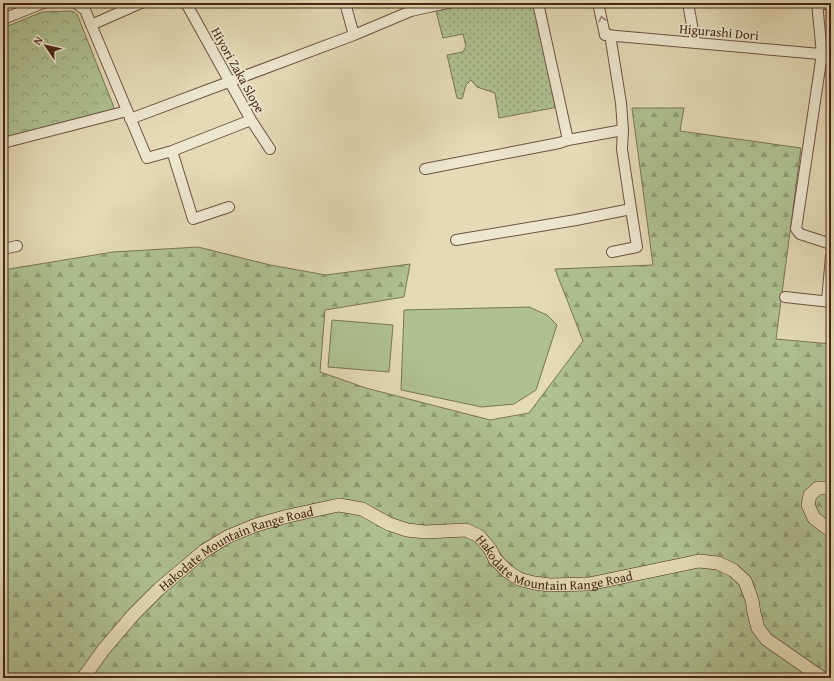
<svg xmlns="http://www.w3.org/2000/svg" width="834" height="681" viewBox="0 0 834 681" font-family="'Gentium Book Plus',serif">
<defs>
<pattern id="forest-firs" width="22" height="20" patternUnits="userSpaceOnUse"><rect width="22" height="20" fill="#afc192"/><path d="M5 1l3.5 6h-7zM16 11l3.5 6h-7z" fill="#909d76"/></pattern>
<pattern id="park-crowns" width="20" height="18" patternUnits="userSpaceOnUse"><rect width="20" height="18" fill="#afc192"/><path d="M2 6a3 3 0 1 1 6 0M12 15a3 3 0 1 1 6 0" fill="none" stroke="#909d76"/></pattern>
<pattern id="garden-dots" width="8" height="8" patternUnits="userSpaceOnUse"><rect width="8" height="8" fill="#afc192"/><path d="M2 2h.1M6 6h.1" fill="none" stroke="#909d76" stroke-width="1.8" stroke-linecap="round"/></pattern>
</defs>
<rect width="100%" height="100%" fill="#e4dab6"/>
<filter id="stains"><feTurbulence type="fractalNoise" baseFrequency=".005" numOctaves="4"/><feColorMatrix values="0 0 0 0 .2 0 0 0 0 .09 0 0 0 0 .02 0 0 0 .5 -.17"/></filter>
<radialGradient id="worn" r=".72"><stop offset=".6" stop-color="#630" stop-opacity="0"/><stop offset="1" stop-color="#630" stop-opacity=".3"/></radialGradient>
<!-- grass -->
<path fill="#afc192" stroke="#7b7455" d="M529 307 547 315 557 325 536 390 514 404 482 407 401 390 404 310Z
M332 320 393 325 389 372 328 367Z"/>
<!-- forest -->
<path fill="url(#forest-firs)" stroke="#7b7455" d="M632 108H684L680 131 801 148 776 339 831 344V678H3V270L113 252 198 247 270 265 326 275 410 264 404 297 325 310 320 372 366 388 490 420 529 413 583 341 555 269 653 265Z"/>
<!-- park -->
<path fill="url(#park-crowns)" stroke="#7b7455" d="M72 11 77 14 115 110 3 139V28L42 12Z"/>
<!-- garden -->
<path fill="url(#garden-dots)" stroke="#7b7455" d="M476 3H534L558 107 499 118 495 93 477 87 471 80 466 85 462 99 457 98 447 55 463 52 466 46 463 34 443 38 436 11Z"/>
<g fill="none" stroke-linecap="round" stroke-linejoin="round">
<!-- minor casing -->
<g stroke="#6e5340" stroke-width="12">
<path id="minor" d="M76 3 85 10 147 158 172 151 251 120
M186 3 251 120 270 149
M345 3 354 35
M538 3 568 140
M598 3 605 35 831 55
M688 3 695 42
M817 3 822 54 796 229 800 234 831 244
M817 4H831
M3 19 43 3
M91 25 141 3
M130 119 354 35 411 11 447 3
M3 143 127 111
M172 151 193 219 229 207
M425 169 559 143 568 140 623 130
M456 240 576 220 631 209 622 149 623 130 621 103 610 35
M3 249 17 246
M612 252 637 247 631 209
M785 297 831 302
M827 301 831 256"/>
</g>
<!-- major casing -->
<g stroke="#472618" stroke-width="14">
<g id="major">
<path d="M831 488H818L810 495 808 505 814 518 831 531"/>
<path id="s1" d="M83 678 104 649 133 615 159 589 204 551 227 537 256 525 288 516 339 505 362 509 389 524 407 530 425 532 466 530 479 536 490 549 495 559 507 571 519 579 534 583 550 585 589 584 699 561 718 563 733 570 745 581 752 600 754 613 758 628 766 639 822 678"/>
</g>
</g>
<!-- minor -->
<use href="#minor" stroke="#ede7d0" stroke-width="10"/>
<!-- major -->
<use href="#major" stroke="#e4dab6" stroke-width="13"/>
</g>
<!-- one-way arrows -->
<defs><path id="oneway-chevron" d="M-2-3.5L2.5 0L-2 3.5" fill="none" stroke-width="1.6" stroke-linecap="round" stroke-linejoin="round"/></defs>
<use stroke="#9a8674" href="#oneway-chevron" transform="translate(602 19) rotate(-102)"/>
<g text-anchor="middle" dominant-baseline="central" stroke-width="3.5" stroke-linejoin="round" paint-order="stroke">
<!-- street labels -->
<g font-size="13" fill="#472618" stroke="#ede7d0">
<text transform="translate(719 32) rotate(5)">Higurashi Dori</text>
<text transform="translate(238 70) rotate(61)">Hiyori Zaka Slope</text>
<text stroke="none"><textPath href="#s1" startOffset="206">Hakodate Mountain Range Road</textPath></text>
<text stroke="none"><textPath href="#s1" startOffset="554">Hakodate Mountain Range Road</textPath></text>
</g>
</g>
<!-- margin -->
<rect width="834" height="681" fill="none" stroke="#e4dab6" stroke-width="16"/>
<rect x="4" y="4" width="826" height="673" fill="none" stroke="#472618" stroke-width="2"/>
<rect x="8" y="8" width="818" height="665" fill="none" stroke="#472618"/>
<!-- north arrow -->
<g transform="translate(46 46) rotate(304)" stroke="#ede7d0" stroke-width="3" paint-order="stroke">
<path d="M0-3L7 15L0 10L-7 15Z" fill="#472618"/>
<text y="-6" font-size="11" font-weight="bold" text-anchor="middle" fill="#472618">N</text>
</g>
<rect width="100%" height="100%" filter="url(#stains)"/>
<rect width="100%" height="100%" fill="url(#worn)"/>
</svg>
